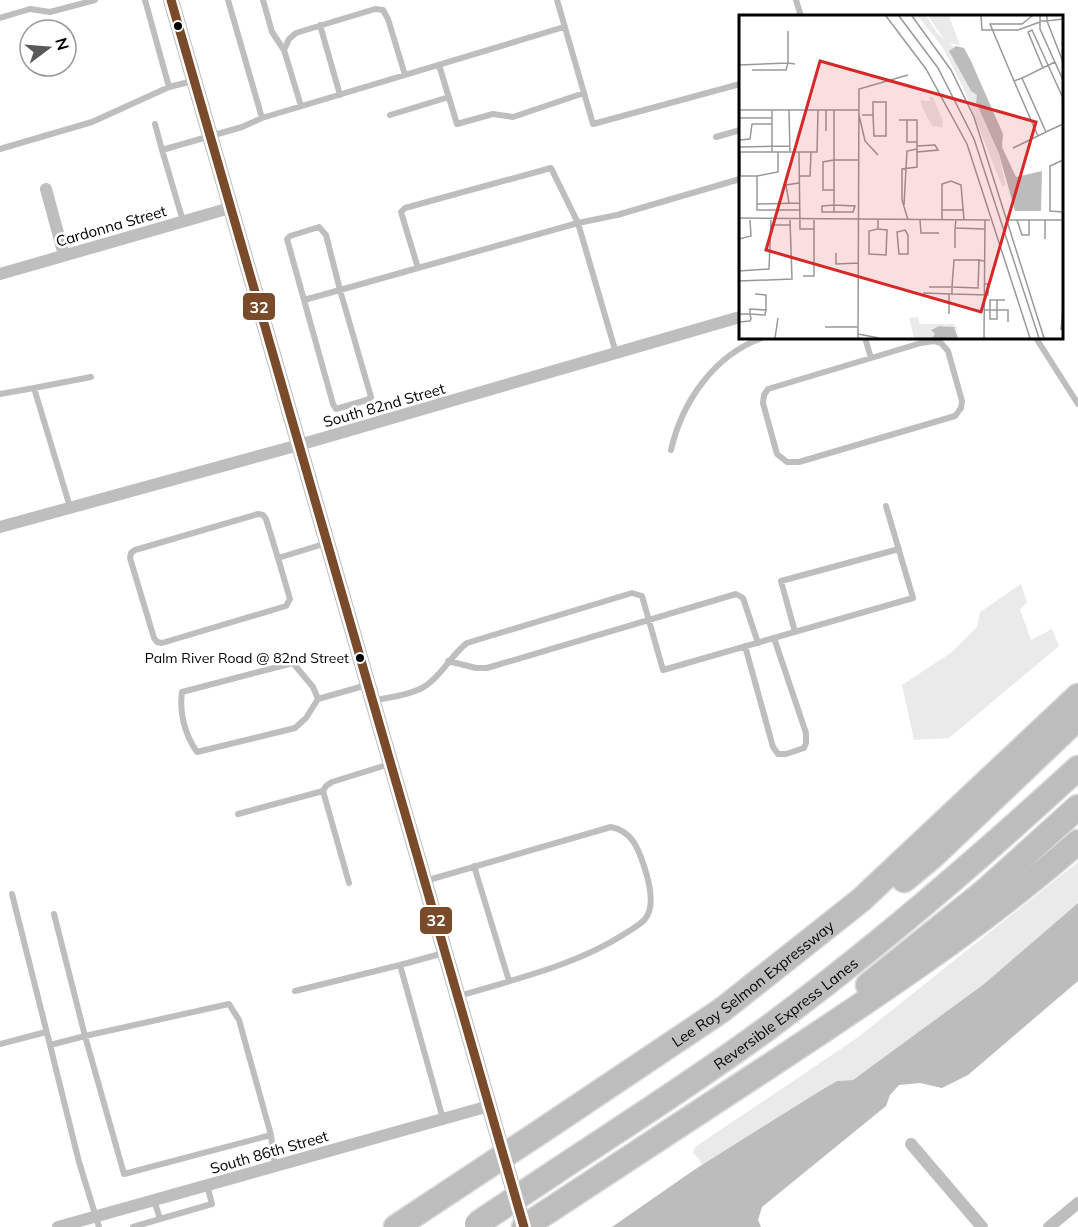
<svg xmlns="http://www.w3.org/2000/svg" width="1078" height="1227" viewBox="0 0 1078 1227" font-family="Mulish,sans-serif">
<rect width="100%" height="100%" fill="#fff"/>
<!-- green -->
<path fill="#eaeaea" d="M1021 584 1027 602 1020 610 1031 640 1052 629 1059 646 949 738 914 740 902 685 952 652 977 627 980 612Z
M1078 862V903L984 984 853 1080 837 1081 702 1166 700 1160 693 1153 695 1147 857 1038Z"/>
<!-- water -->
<path fill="#bcbcbc" d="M1078 903V981L968 1075 942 1088 920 1083 899 1085 890 1095 886 1106 762 1207 758 1220 761 1227H612L694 1170 820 1091 837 1081 853 1080 984 984Z"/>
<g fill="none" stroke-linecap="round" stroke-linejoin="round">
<!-- motorway casing -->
<g stroke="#dbdbdb" stroke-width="27">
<g id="motorway">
<path d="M904 880 933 856 1078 718"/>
<path d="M868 985 985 891 1078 807"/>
<path id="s1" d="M543 1130 722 1010 861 900 1078 696"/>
<path id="s2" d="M555 1172C626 1125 697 1080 765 1030 875 949 978 860 1078 768"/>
<path d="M396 1227 464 1182"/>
<path d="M524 1227C610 1171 695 1115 780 1059 883 991 985 923 1078 842"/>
</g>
</g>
<!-- service -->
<path stroke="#bebebe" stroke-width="6" d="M145 0 169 87
M228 0 262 118
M263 0 272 32 284 50 301 106
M557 0 593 124 740 84
M796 0 801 16
M0 18 30 9 50 12 95 0
M320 25 340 95
M284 50 289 39 296 33 375 9 383 10 388 19 405 75
M439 65 457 124 493 114 513 117 584 93
M390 115 449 97
M155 124 162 150
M716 137 740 130
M0 149 92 122 169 87 193 81
M551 168 578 223 418 268 401 212 405 208Z
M183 221 162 150 242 127 262 118 564 27
M304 300 340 290 326 235 319 227 290 236 287 239 333 404 336 409 367 400 371 397 340 290 418 268
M865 338 871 358
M1036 338 1078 404
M934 341 941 343 948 351 962 401 961 408 955 416 799 462H787L777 454 763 403 764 395 768 389 921 343Z
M616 353 578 223 617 215 740 179
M0 394 34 388
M671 450C682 402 714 355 762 338
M70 507 34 388 91 377
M278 558 290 599 286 606 162 643 157 642 154 638 130 558 131 553 135 550 258 514 263 515 266 519 278 558 327 543
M795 632 781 581 899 549
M745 646 773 747 778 754H786L804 748 806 743V733L774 638
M448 661 476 668H487L736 594 743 598 758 643
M293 663 313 687 318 699 306 718 295 728 197 752C185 735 179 713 182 692Z
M318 699 367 685
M373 701C388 697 406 696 420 689 439 680 450 656 467 643L632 593 642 596 663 670 913 598 886 506
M238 814 323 791
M474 866 509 981
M425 881 611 827C632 831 638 848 644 866 649 881 656 906 645 919 640 925 632 929 626 933 577 965 515 979 459 996
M349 883 323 791 326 786 332 782 390 764
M12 894 50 1045
M54 914 85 1036 50 1045 79 1162 99 1227
M295 991 400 965
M0 1044 46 1032
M443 1119 400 965 444 953
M271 1135 239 1020 229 1004 85 1036 124 1174 271 1135 275 1166
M160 1219 212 1204 207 1185
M133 1227 160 1219 154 1200"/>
<!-- minor -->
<path stroke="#bebebe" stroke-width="12" d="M46 189 64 255
M0 274 230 208
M0 527 299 445 740 317
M911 1144 982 1227
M58 1227 489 1106
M1049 1227 1078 1203"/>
<!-- tertiary -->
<path stroke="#bebebe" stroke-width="16" d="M171 0 524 1227"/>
<!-- motorway -->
<use href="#motorway" stroke="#bdbdbd" stroke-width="24"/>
<!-- motorway-bridge casing -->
<g stroke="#dbdbdb" stroke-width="27" stroke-linecap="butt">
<path id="motorway-bridge" d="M464 1182 543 1130
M477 1224 555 1172"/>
</g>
<!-- motorway-bridge -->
<use href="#motorway-bridge" stroke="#bdbdbd" stroke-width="24"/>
<!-- bus-1 casing -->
<g stroke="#fff" stroke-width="14">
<path id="bus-1" d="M171 0 524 1227"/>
</g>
<!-- bus-1 -->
<use href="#bus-1" stroke="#7a4b2a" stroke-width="9"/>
</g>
<!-- markers -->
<g fill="#000" stroke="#fff" stroke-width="2">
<circle cx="178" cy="26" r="5"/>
<circle cx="360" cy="658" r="5"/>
</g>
<g text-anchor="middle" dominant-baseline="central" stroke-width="5" stroke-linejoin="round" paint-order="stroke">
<!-- bus labels -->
<g font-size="14" fill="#000" stroke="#fff" text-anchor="end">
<text x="349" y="658">Palm River Road @ 82nd Street</text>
</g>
<!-- street labels -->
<g font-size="15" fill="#000" stroke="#fff">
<text transform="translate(111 226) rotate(-16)">Cardonna Street</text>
<text transform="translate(384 405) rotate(-16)">South 82nd Street</text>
<text stroke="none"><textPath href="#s1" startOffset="256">Lee Roy Selmon Expressway</textPath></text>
<text stroke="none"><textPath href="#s2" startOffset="280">Reversible Express Lanes</textPath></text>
<text transform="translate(269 1152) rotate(-16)">South 86th Street</text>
</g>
</g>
<!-- overview -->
<g transform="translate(739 15)">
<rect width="324" height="324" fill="#fff"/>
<path d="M179 1H187L199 19 214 31 212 40 232 76 238 80 237 87 260 140 267 171H263L224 72 204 33ZM189 1H210L221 30 208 28ZM190 82H194L204 106 203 112 193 111 184 94 181 85 191 86ZM179 302 181 309H214L217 311 221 321 218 315 206 310 192 314 196 319 193 323H175L170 303Z" fill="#eaeaea"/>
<path d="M217 31 225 33 232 46 264 119 263 132 277 162 303 156 302 196H276L260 139 237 87 238 80 232 76 210 36ZM200 311 215 312 219 323H193L196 319 192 315Z" fill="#bcbcbc"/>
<path fill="none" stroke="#999" stroke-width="1.5" d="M147 1 187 54 228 129 291 323M160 1 199 53 235 124 300 323M173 1 212 55 235 102 305 323M242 1 243 15H279L301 7M301 1V14L324 65M308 1V6L324 4M301 6H308L324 47M316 47 283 63 307 117 324 109M0 50 49 48V16M304 53 289 17 293 15 324 83M13 55H47L49 48 56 49M283 63 275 66 299 121M275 66 251 9H283L293 1M0 95H119M33 95V137M50 95 51 137M95 95V145H120M120 100 126 126 139 140M123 100H134L135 121H147V87H134V100M0 103H33M160 105H178V152L163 154V185L169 205M168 105V127H178M87 116V95M0 125 11 124 13 109H33M178 131 196 130 199 135 178 137M0 132 51 131M274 133 307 117M0 137H78L79 95M60 137 61 214H75M95 145V175H84V147ZM324 145 311 151V196L324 197M0 161H18V195H61M1 161V137M18 161 39 157V137M60 161H71L72 137M95 175V190L116 191 114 197H83V191L95 190V197M50 188 47 170 60 168M18 189 60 188M165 190 168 136 178 134M203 195H225M0 203 251 205M139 205V214L130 216V239L147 240 148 215 139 214M181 205 182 218H200M203 205V169L212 166 222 170 225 205M217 205 216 213 246 214M268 205H324M278 205 283 220H290V205M32 210H51M166 215 169 220V239H160L158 217ZM0 224 12 221 11 205M306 224V205M216 233V213M97 238V249L119 248M240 245H215L213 272 239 273 240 245 245 246M0 256 30 254 32 205M64 261H75V205M0 266 53 264 51 205M190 272H213V279L249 280V269H245M184 278 213 279M16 279 27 280V295M258 285V304H251V285H266M245 295H269V307M0 299H11L26 300 27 295 11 294V299L12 304 11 306 0 307M210 299V279M86 312H119M322 315 324 293M119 319 140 323M36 323 39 303M119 323 120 74 169 60M245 323 246 205"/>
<path fill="#d62828" fill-opacity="0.15" stroke="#d62828" stroke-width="3" d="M81 46 297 107 242 297 27 235Z"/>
<rect width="324" height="324" fill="none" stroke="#000" stroke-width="3"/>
</g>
<g stroke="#fff" stroke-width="2">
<rect x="242" y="292" width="34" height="29" rx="6" fill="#7a4b2a"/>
<rect x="419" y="906" width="34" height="29" rx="6" fill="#7a4b2a"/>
</g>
<g font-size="16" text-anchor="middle" font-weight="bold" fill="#fff">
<text x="259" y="313">32</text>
<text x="436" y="926">32</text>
</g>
<!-- north arrow -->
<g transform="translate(48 48) rotate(74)"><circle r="28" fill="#ffffff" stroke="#999999" stroke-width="1.5"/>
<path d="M0-4.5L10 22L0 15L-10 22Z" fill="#595959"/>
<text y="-9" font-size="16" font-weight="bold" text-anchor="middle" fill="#000000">N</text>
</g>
</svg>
